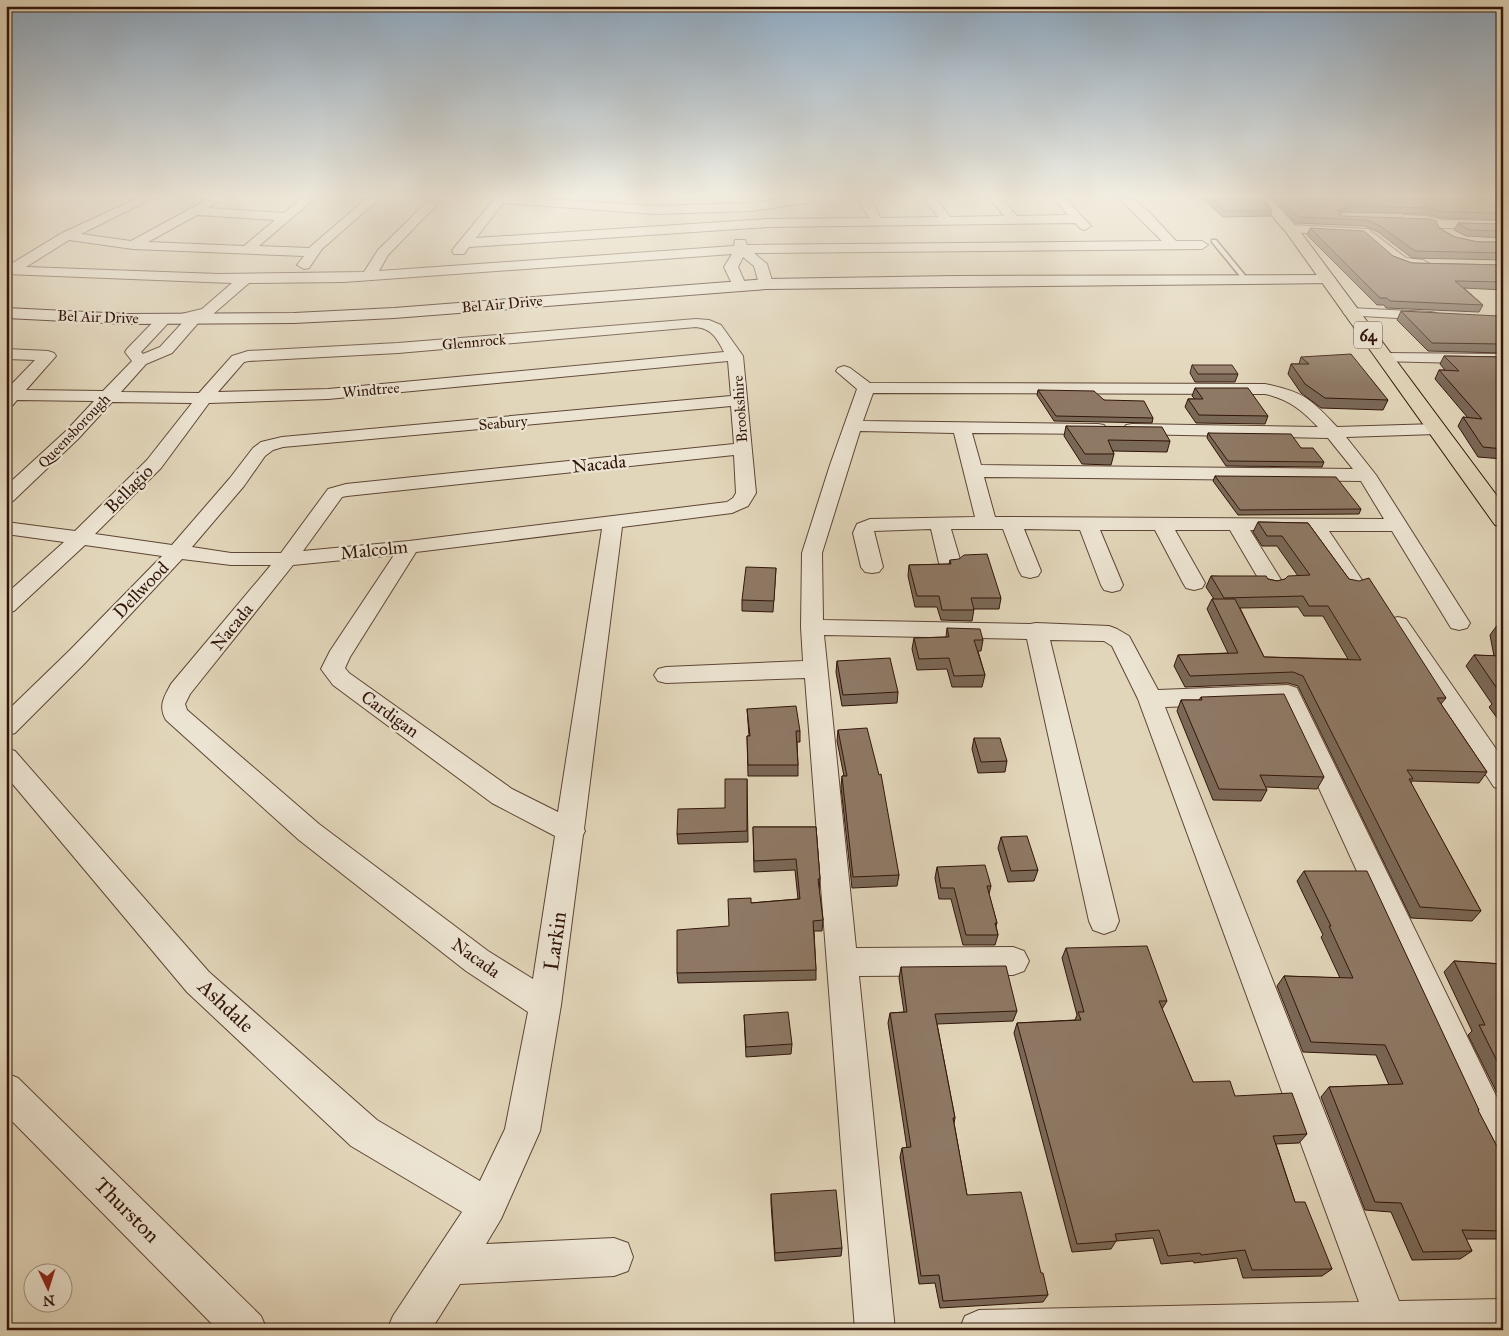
<svg xmlns="http://www.w3.org/2000/svg" width="1509" height="1336" viewBox="0 0 1509 1336" font-family="'IM FELL Great Primer',serif">
<rect width="100%" height="100%" fill="#e2d6ba"/>
<filter id="stains"><feTurbulence type="fractalNoise" baseFrequency=".004" numOctaves="4"/><feColorMatrix values="0 0 0 0 .2 0 0 0 0 .09 0 0 0 0 .02 0 0 0 .5 -.17"/></filter>
<radialGradient id="worn" r=".72"><stop offset=".6" stop-color="#630" stop-opacity="0"/><stop offset="1" stop-color="#630" stop-opacity=".3"/></radialGradient>
<g fill="none" stroke-linecap="round" stroke-linejoin="round">
<!-- lane casing -->
<g stroke="#5e4535" stroke-width="3">
<path id="lane" d="M1212 240H1216L1248 279V281H1244L1212 242Z"/>
</g>
<!-- street casing -->
<g stroke="#5e4535" stroke-width="2">
<path id="street" d="M138 198H153L81 234 131 241 210 198H224L208 208 284 213 302 198H315L259 246 309 248 367 198H380L322 249 309 268 304 269 297 265 304 256 133 249 69 240 26 267 219 274 364 272 378 250 431 198H443L388 255 379 271 734 246 735 240H745L747 245 1162 241 1119 198H1132L1148 211 1176 241H1202L1208 245 1202 249 754 253 767 264 773 284 766 288 759 284 754 266 743 257 738 267 746 285 739 289 734 288 724 267 732 254 344 282 249 283 212 315 201 318 199 322 172 353 146 364 121 392 199 393 232 356 248 351 398 343 696 319 709 320 721 325 743 356 756 493 748 506 732 513 622 527 584 829 585 831 583 835 561 1005 540 1131 501 1219 486 1244 614 1238 628 1243 633 1257 628 1271 614 1276 460 1284 431 1330H387L393 1316 462 1212 351 1146 187 992 6 776V748L15 751 209 972 377 1120 480 1181 505 1129 528 1012 466 971 299 840 166 720C158 706 164 697 171 684L271 565H231L182 559 85 663 15 733 6 736V712L69 651 162 556 85 545 14 611 6 613V594L64 542 6 534V522L75 531 147 460 192 403 112 402 78 439 13 501 6 503V486L66 431 94 401 17 400 12 406 6 407V390L35 360 6 359V349L48 351 54 353 56 356 26 390 103 391 132 361 125 352 127 349 159 316 164 315 171 318 173 316 202 309 232 283 6 274V267L62 233ZM197 215 275 220 244 246 148 242ZM171 320 178 323 183 322 160 347 143 354 141 352ZM696 327C712 329 717 338 724 352L328 389 218 392 244 362 249 361 398 353ZM728 361 731 396 282 437 261 442 253 448 230 478 172 545 95 534 161 468 209 403 328 399ZM731 406 734 444 346 484 328 489 281 553H231L192 547 244 486 265 456 273 450 283 447ZM734 455 736 493 733 498 727 502 409 541 303 551 342 497 347 496ZM602 529 558 812 512 789 349 673 345 668 350 657 416 552ZM394 555 330 651 321 669 333 685 492 803 555 836 533 979 488 951 319 824 187 710 185 704 190 694 293 565Z
M495 198H533L655 206 751 203 790 198H819L813 202 751 211 655 214 503 203 476 238 767 219 869 218 857 198H869L881 218 938 217 924 198H936L950 217 1004 216 989 198H1001L1017 216 1068 215 1053 198H1065L1091 226 1085 230 1081 229 1075 223 767 227 469 247 464 254H454L452 251 454 248Z
M1405 215 1427 216 1442 220 1503 221V229L1442 228 1427 224 1401 222 1399 219Z
M1291 225 1368 229 1406 258 1423 260 1430 264 1423 268 1397 265 1361 236 1287 232 1285 229Z
M1350 308 1431 312 1436 313 1438 316 1436 319 1431 320 1345 315 1343 312 1345 309Z
M1385 353 1503 354V364L1379 361 1377 358 1379 355Z
M844 366 850 368 870 383 1265 384C1304 392 1311 399 1337 427L1436 424 1442 425 1445 429 1442 433 1436 434 1346 437 1376 475 1470 623 1467 628 1459 630 1451 628 1392 531H1329L1364 583 1361 588 1353 590 1345 588 1308 531 1250 530 1283 583 1280 588 1272 590 1264 588 1230 530H1175L1205 583 1202 588 1194 590 1186 588 1183 583 1155 530H1100L1123 585 1120 590 1112 592 1104 590 1101 585 1080 530 1024 529 1041 571 1038 576 1030 578 1022 576 1019 571 1003 529H951L961 563 957 568 950 569 943 568 939 563 931 529 874 531 883 567 879 572 872 573 865 572 861 567 853 533 857 524 870 519 975 517 954 433 860 431 822 553 823 620 1030 624 1036 623 1109 626 1117 629 1129 636 1158 690 1288 685 1297 688 1503 1110V1167L1490 1162 1280 703 1165 707 1399 1301 1503 1299V1330H959L965 1316 979 1310 1359 1302 1138 699 1112 646 1104 641 1050 640 1119 921 1115 930 1104 934 1093 930 1089 921 1027 639 824 635 856 948 1013 947 1024 951 1029 961 1024 971 1013 975 859 976 895 1330H855L805 678 666 683 658 681 654 675 658 669 666 667 803 661 801 627 802 553 830 465 857 389 836 371 838 368ZM873 393 1265 394C1288 399 1302 410 1318 427L1132 424 1126 425 1123 429 1126 433 1132 434 1328 438 1353 469 981 465 972 433 1098 434 1104 433 1107 429 1104 425 1098 424 863 421ZM984 477 1361 481 1384 519 995 517Z
M1398 617 1406 619 1503 759V790L1494 787 1387 624 1390 619Z
M6 1073 18 1078 261 1316 267 1330H218L6 1115Z"/>
</g>
<!-- secondary casing -->
<g stroke="#321509" stroke-width="2">
<path id="secondary" d="M1328 275 1334 277 1336 280 1334 283 766 289 394 318 294 323 127 324 6 318V308L127 314 294 313 394 308 766 279 954 276Z"/>
</g>
<!-- primary casing -->
<g stroke="#321509" stroke-width="2">
<path id="primary" d="M1256 198H1270L1296 226 1503 504V527L1495 525 1286 232Z"/>
</g>
<!-- lane -->
<use href="#lane" fill="#ece4d2" fill-rule="evenodd"/>
<!-- street -->
<use href="#street" fill="#ece4d2" fill-rule="evenodd"/>
<!-- secondary -->
<use href="#secondary" fill="#ece4d2" fill-rule="evenodd"/>
<!-- primary -->
<use href="#primary" fill="#e2d6ba" fill-rule="evenodd"/>
</g>
<!-- wall -->
<path fill="#7a6857" stroke="#321509" fill-rule="evenodd" d="M1202 198H1261L1272 210 1270 216 1223 217Z
M1272 198H1503V220L1442 218 1427 214 1343 212 1340 214 1341 216 1439 228 1455 237 1478 242H1503V260L1412 258 1378 232 1365 226 1296 223Z
M1458 223 1503 224V238L1466 236 1454 230Z
M1310 228 1393 256 1412 263 1503 265V290L1464 288 1483 305 1479 312 1386 308 1384 305H1377L1307 235Z
M1401 311 1503 320V353L1428 351 1397 320Z
M1444 356 1503 357V459L1478 457 1458 426 1463 417 1468 418 1435 379 1439 370H1445L1440 364Z
M1301 357 1388 400 1383 410 1321 408 1301 393 1288 374 1291 364H1299Z
M1192 365 1238 374 1235 382H1195L1190 373Z
M1195 388 1268 416 1265 424 1196 423 1185 407 1188 399H1195L1192 396Z
M1038 390 1104 400 1153 418 1152 423 1054 421 1037 395Z
M1066 426 1170 441 1167 452 1113 451 1114 454 1111 465 1082 464 1064 436Z
M1208 433 1301 448 1324 462 1322 467 1226 466 1207 438Z
M1215 476 1361 509 1359 514 1238 515 1213 481Z
M1258 522 1308 523 1349 579 1446 698 1441 704 1487 772 1479 783 1412 781 1411 783 1481 911 1472 921 1411 918 1298 686 1288 683 1185 687 1174 666 1178 655 1228 653 1207 609 1212 599H1214L1206 587 1211 576 1268 579 1277 581 1298 576 1277 546H1262L1253 532ZM1298 607 1304 616H1323L1348 659 1264 657 1240 608Z
M950 560 1001 598 999 609H974L972 621 941 620 937 607H915L908 576 909 565 949 564Z
M776 568 773 612 742 611V600Z
M1498 624 1503 625V726L1489 707 1492 704 1466 666 1474 655 1494 656 1490 635Z
M947 628 983 640 981 651H978L985 675 982 687H952L947 669 917 670 912 649 914 638 946 637Z
M837 661 898 692 897 703 842 706 836 672Z
M1201 697 1324 777 1317 789 1265 787 1267 790 1261 801 1213 800 1177 711 1181 700H1199Z
M747 709 800 731V742H797L798 765V776H748L747 736H749Z
M838 730 899 875 897 886 852 888 841 787 842 776H844L837 741Z
M974 738 1007 761 1005 772 978 773 972 749Z
M747 779 748 842 678 844 677 834 725 808Z
M753 827H816L820 879 819 890 823 920 822 931H814L816 970V980L678 983 677 973 729 927 751 903 798 899 795 870 754 872Z
M1001 837 1038 870 1034 881 1008 882 998 848Z
M937 867 991 886 989 894 997 923 996 926 998 935 995 945H963L951 899H939L935 878Z
M1304 871 1479 1110 1478 1111 1503 1158V1239H1466L1472 1251 1460 1259 1412 1260 1391 1212 1365 1210 1321 1097 1329 1087 1389 1085 1376 1055 1303 1052 1277 986 1284 976 1340 978 1321 937 1323 935 1297 881Z
M1066 948 1167 1001 1162 1009 1193 1082 1235 1096 1307 1134 1299 1143 1276 1144 1295 1202 1332 1269 1322 1276 1243 1278 1237 1258 1194 1263 1193 1261 1161 1264 1153 1238 1116 1241 1111 1249 1072 1252 1014 1033 1017 1023 1075 1020 1077 1015 1062 958Z
M1454 961 1503 964V1093H1497L1468 1035 1472 1031 1444 972Z
M901 967 1017 1011 1013 1021 937 1024 955 1118 954 1123 967 1195 1041 1273 1048 1295 1043 1302 940 1308 935 1283 919 1284 900 1157 902 1148H907L888 1023 890 1013 904 1012 899 978Z
M744 1015 792 1044 791 1054 746 1057Z
M771 1194 842 1248 841 1256 775 1261 771 1203Z"/>
<!-- shaded-wall -->
<path fill="#635547" stroke="#321509" d="M1346 206 1343 212 1335 218 1338 211Z"/>
<!-- building -->
<path fill="#8e7965" stroke="#321509" d="M1211 198H1261L1272 210 1225 211Z
M1280 198H1503V213L1445 212 1430 208 1346 206 1338 211 1341 216 1430 219 1436 221 1439 228 1455 237 1478 242H1503V253L1415 251 1380 226 1367 220 1298 217Z
M1458 223 1503 224V231L1469 230Z
M1310 228 1364 231 1393 256 1412 263 1503 265V282L1455 281 1483 305 1390 301 1387 298H1380Z
M1401 311 1498 316 1503 320V344L1432 343Z
M1351 354 1388 400 1325 398 1305 384 1291 364H1309L1301 357Z
M1444 356 1503 357V449L1483 447 1463 417 1482 419 1439 370 1459 371Z
M1192 365H1232L1238 374H1198Z
M1195 388H1248L1268 416 1199 415 1188 399H1203Z
M1038 390 1094 391 1104 400 1144 401 1153 418 1056 416Z
M1066 426 1162 427 1170 441 1108 440 1114 454H1085Z
M1208 433 1291 434 1301 448H1313L1324 462 1228 461Z
M1215 476 1336 477 1361 509 1240 510Z
M1258 522 1308 523 1349 579 1359 581 1369 578 1446 698H1437L1487 772 1407 770 1413 779H1409L1481 911 1420 907 1303 676 1293 672 1190 676 1178 655 1238 653 1212 599H1235L1264 657 1361 660 1328 606H1309L1303 596 1224 598 1211 576H1266L1268 579 1277 581 1285 579 1288 576 1310 575 1282 536H1267Z
M987 554 1001 598H971L974 610H942L939 596H917L909 565 951 564 950 560 959 559 964 555Z
M746 567 776 568 774 601 742 600Z
M1498 624 1503 625V650Z
M947 628 980 629 983 640H974L985 675 954 676 949 658 919 659 914 638 949 637Z
M1474 655 1503 656V704L1497 696H1502Z
M890 658 898 692 843 695 837 661Z
M1284 694 1324 777 1260 775 1267 790 1219 789 1181 700H1202L1201 697Z
M796 706 800 731H796L798 765H748L747 736H750L747 709Z
M867 728 879 775 881 774 899 875 853 877 842 776H847L838 730Z
M974 738H1000L1007 761 981 762Z
M725 779H747V831L677 834 678 809 725 808Z
M753 827H816L820 879H818L823 920 813 921 816 970 677 973V930L729 926 728 899 751 898V903L800 899 796 859 754 861Z
M1027 836 1038 870 1011 871 1001 837Z
M985 865 991 886H987L997 923H995L998 935H966L954 888H941L937 867Z
M1304 871H1367L1479 1110H1478L1503 1158V1231L1462 1230 1472 1251 1423 1252 1401 1203 1375 1202 1329 1087 1403 1084 1385 1045 1311 1042 1284 976 1353 978 1329 926H1331Z
M1147 946 1167 1001H1159L1193 1082 1230 1081 1235 1096 1292 1093 1307 1134 1273 1136 1295 1202H1305L1332 1269 1252 1270 1245 1250 1201 1255 1200 1253 1168 1256 1159 1230 1115 1234 1117 1241 1077 1244 1017 1023 1081 1020 1078 1012H1084L1066 948Z
M1454 961 1503 964V1073L1479 1025H1485Z
M1006 966 1017 1011 935 1014 955 1118H953L967 1195 1021 1192 1041 1273H1043L1048 1295 943 1301 939 1275 921 1276 902 1148 911 1147 890 1013 907 1012 901 967Z
M788 1012 792 1044 746 1047 744 1015Z
M836 1190 842 1248 775 1253 771 1194Z"/>
<!-- sky -->
<linearGradient id="sky" x2="0" y2="1"><stop stop-color="#8da7be"/><stop offset="0.51" stop-color="#f2ede0"/><stop offset="1" stop-color="#f2ede0" stop-opacity="0"/></linearGradient>
<rect width="1509" height="385" fill="url(#sky)"/>
<g text-anchor="middle" dominant-baseline="central" stroke-width="4.5" stroke-linejoin="round" paint-order="stroke">
<!-- far-street labels -->
<g font-size="15" fill="#321509" stroke="#ece4d2">
<text transform="translate(502 304) rotate(-5)">Bel Air Drive</text>
<text transform="translate(98 317) rotate(2)">Bel Air Drive</text>
<text transform="translate(474 342) rotate(-5)">Glennrock</text>
<text transform="translate(371 390) rotate(-5)">Windtree</text>
<text transform="translate(740 409) rotate(-94)">Brookshire</text>
<text transform="translate(503 423) rotate(-5)">Seabury</text>
<text transform="translate(74 431) rotate(-46)">Queensborough</text>
</g>
<!-- shield labels -->
<rect fill="#ece4d2" stroke="#6a5345" stroke-width="1" x="1354" y="321.5" width="28" height="27" rx="4"/>
<g font-size="16" font-weight="bold" fill="#321509">
<text x="1368" y="335">64</text>
</g>
<!-- street labels -->
<g font-size="18" fill="#321509" stroke="#ece4d2">
<text transform="translate(599 464) rotate(-6)">Nacada</text>
<text transform="translate(129 489) rotate(-45)">Bellagio</text>
<text transform="translate(374 550) rotate(-6)">Malcolm</text>
<text transform="translate(141 590) rotate(-46)">Dellwood</text>
<text transform="translate(232 627) rotate(-51)">Nacada</text>
<text transform="translate(390 714) rotate(36)">Cardigan</text>
<text transform="translate(476 958) rotate(35)">Nacada</text>
</g>
<!-- near-street labels -->
<g font-size="21" fill="#321509" stroke="#ece4d2">
<text transform="translate(555 941) rotate(-82)">Larkin</text>
<text transform="translate(226 1006) rotate(43)">Ashdale</text>
<text transform="translate(127 1210) rotate(45)">Thurston</text>
</g>
</g>
<!-- margin -->
<rect width="1509" height="1336" fill="none" stroke="#e2d6ba" stroke-width="25"/>
<rect x="8" y="8" width="1494" height="1321" fill="none" stroke="#321509" stroke-width="2.5"/>
<rect x="12" y="12" width="1484" height="1311" fill="none" stroke="#321509"/>
<!-- north arrow -->
<g transform="translate(48 1288) rotate(176)"><circle r="24" fill="#ece4d2" stroke="#a29182"/>
<path d="M0-4L9 19L0 12L-9 19Z" fill="#8f2418"/>
<text y="-8" font-size="14" font-weight="bold" text-anchor="middle" fill="#321509">N</text>
</g>
<rect width="100%" height="100%" filter="url(#stains)"/>
<rect width="100%" height="100%" fill="url(#worn)"/>
</svg>
